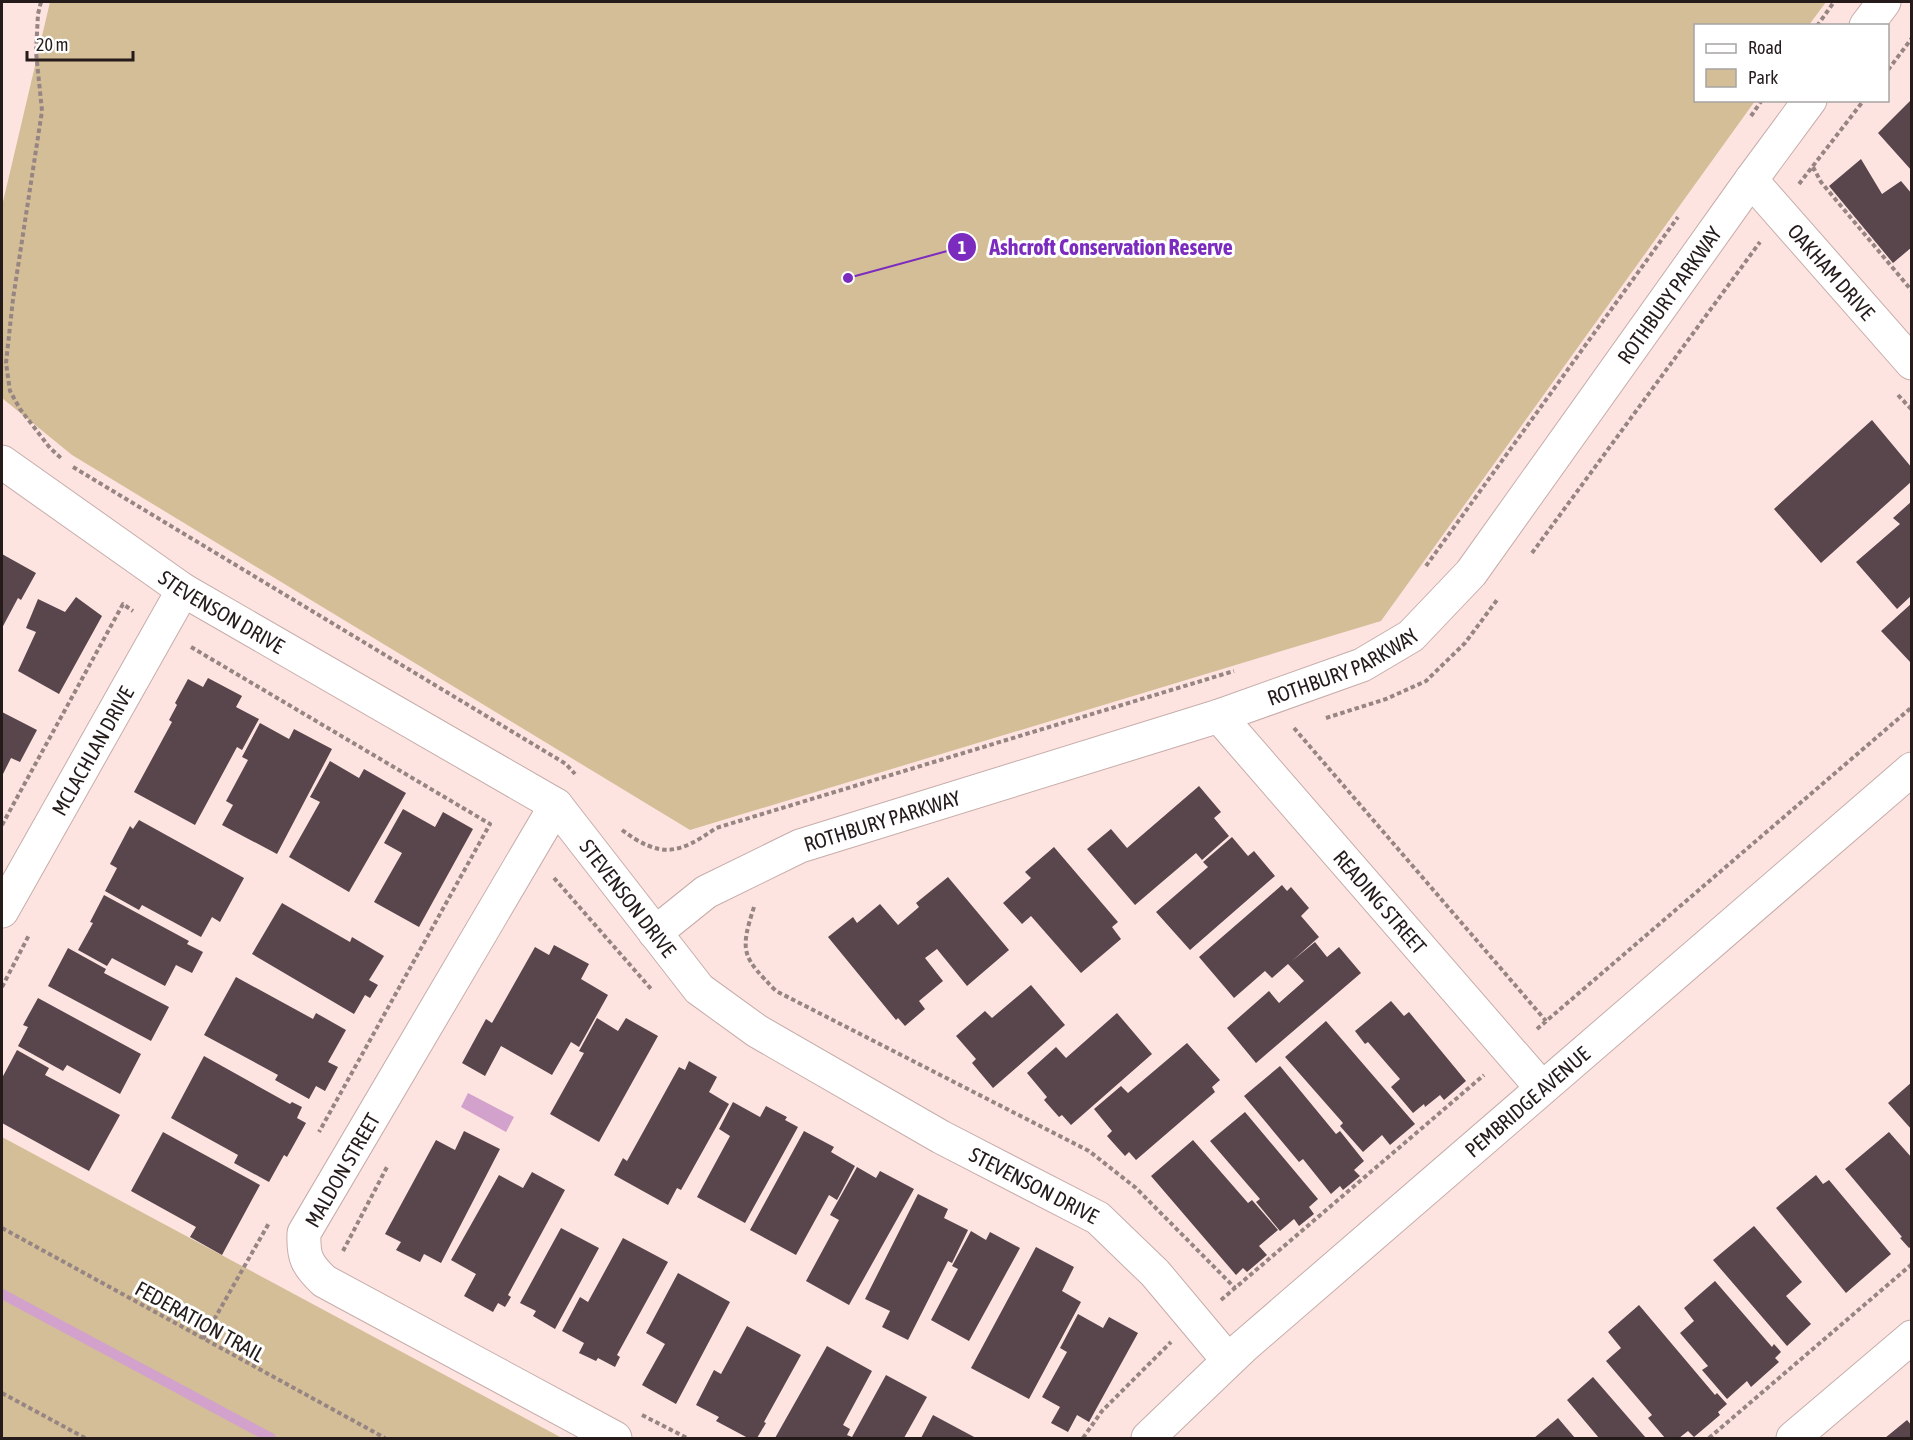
<svg xmlns="http://www.w3.org/2000/svg" width="1913" height="1440" viewBox="0 0 1913 1440" font-family="'Asap Condensed',sans-serif">
<rect width="100%" height="100%" fill="#fee4e1"/>
<!-- green -->
<path fill="#d4be97" d="M50 2H1826L1809 25 1696 26V100L1755 101 1381 621 690 830 72 455 2 398V206Z
M2 1137 562 1438H2Z"/>
<!-- water -->
<path fill="#d2a1cc" d="M468 1093 514 1117 506 1132 461 1107Z"/>
<g fill="none" stroke-linecap="round" stroke-linejoin="round">
<!-- stream -->
<path stroke="#d2a1cc" stroke-width="10" d="M2 1294 271 1438"/>
</g>
<!-- building -->
<path fill="#59454c" d="M1912 99V171L1878 133Z
M1861 159 1882 194 1901 181 1912 194V247L1893 263 1829 186Z
M1872 420 1912 468V481L1821 563 1774 509Z
M1912 501V595L1897 609 1856 562 1900 524 1893 518Z
M2 554 36 573 21 600 18 598 2 628Z
M76 597 102 616 59 694 18 671 36 632 26 628 38 599 65 612Z
M1912 603V664L1881 631Z
M208 678 242 696 236 707 259 719 242 750 237 747 195 825 134 792 172 722 169 720 177 705 175 703 188 679 203 687Z
M2 712 37 730 20 762 11 758 2 776Z
M260 723 289 739 294 729 332 749 277 854 222 825 233 805 226 801 248 760 242 757Z
M330 761 359 778 364 769 406 793 349 892 289 857 320 802 310 797Z
M1199 786 1221 812 1214 818 1229 836 1202 860 1196 853 1135 905 1087 849 1111 829 1127 848Z
M403 809 435 827 443 812 473 829 419 927 374 902 402 853 384 843Z
M139 820 244 878 220 922 212 917 201 937 142 905 139 910 105 891 117 868 110 864 130 826 133 829Z
M1232 837 1248 856 1254 851 1275 876 1190 950 1156 912 1208 867 1203 862Z
M1054 847 1118 922 1112 927 1121 939 1081 973 1031 916 1022 924 1003 903 1031 878 1025 872Z
M948 877 1009 950 967 986 937 949 925 958 943 981 919 1001 925 1009 905 1026 898 1018 896 1020 828 937 853 917 857 923 880 904 898 925 919 907 916 903Z
M1282 885 1287 891 1291 887 1309 908 1301 916 1319 937 1292 961 1315 942 1327 957 1339 947 1361 973 1256 1063 1227 1028 1269 991 1279 1003 1304 981 1288 964 1272 978 1265 971 1234 998 1199 957Z
M104 895 189 941 187 944 203 952 192 973 176 965 165 986 112 958 107 966 78 950 93 923 90 922Z
M282 903 350 942 352 937 384 956 369 980 378 985 370 998 365 995 354 1014 252 954Z
M554 945 589 964 581 979 608 995 579 1047 571 1042 552 1075 501 1046 485 1076 462 1063 486 1019 492 1023 535 947 549 955Z
M68 948 106 969 104 973 169 1007 151 1041 48 986Z
M236 977 313 1019 316 1013 346 1030 328 1062 338 1067 325 1091 316 1086 309 1099 275 1080 278 1075 204 1035Z
M1031 985 1065 1025 993 1088 972 1063 976 1059 956 1036 985 1011 992 1018Z
M38 998 141 1054 120 1094 67 1065 63 1071 18 1046 28 1027 23 1025Z
M1391 1001 1404 1016 1409 1012 1466 1081 1444 1100 1440 1095 1425 1107 1424 1104 1413 1113 1391 1087 1400 1079 1368 1042 1365 1044 1355 1031Z
M1117 1013 1152 1054 1071 1125 1062 1115 1059 1117 1044 1100 1047 1097 1027 1073 1056 1047 1066 1058Z
M597 1018 618 1031 626 1018 658 1036 599 1142 550 1114 584 1053 579 1051Z
M1326 1021 1415 1124 1390 1145 1382 1135 1363 1152 1340 1126 1343 1123 1285 1057Z
M1187 1043 1220 1080 1212 1087 1215 1092 1136 1160 1129 1152 1125 1156 1107 1136 1112 1131 1094 1109 1121 1086 1128 1093Z
M17 1050 49 1068 45 1075 120 1115 89 1171 2 1123V1078Z
M204 1056 290 1104 292 1102 302 1107 297 1118 306 1123 287 1157 284 1155 269 1182 234 1163 238 1155 171 1118Z
M689 1061 717 1077 709 1092 729 1104 681 1190 677 1188 668 1205 614 1175 623 1158 627 1161 679 1067 685 1070Z
M1280 1066 1336 1134 1340 1131 1364 1161 1354 1170 1360 1176 1343 1190 1340 1186 1331 1194 1303 1159 1299 1162 1244 1096Z
M1912 1082V1130L1888 1103Z
M733 1102 760 1117 766 1106 787 1117 785 1120 798 1127 745 1223 697 1197 730 1136 719 1129Z
M1245 1112 1318 1199 1309 1207 1314 1214 1299 1226 1294 1219 1280 1231 1256 1202 1260 1199 1210 1141Z
M464 1131 500 1149 441 1263 424 1254 420 1262 396 1250 401 1242 385 1234 436 1140 455 1150Z
M804 1131 834 1147 831 1152 855 1166 837 1200 829 1195 796 1255 750 1230Z
M163 1132 260 1185 222 1255 190 1237 196 1227 131 1191Z
M1889 1132 1912 1158V1246L1909 1248 1900 1238 1902 1237 1845 1169Z
M1193 1140 1248 1203 1252 1200 1278 1230 1259 1246 1267 1255 1247 1272 1243 1268 1236 1275 1151 1176Z
M857 1167 876 1178 880 1171 914 1189 849 1305 806 1281 839 1220 830 1215Z
M532 1172 565 1190 508 1295 511 1297 505 1307 498 1303 493 1312 464 1296 476 1274 451 1260 499 1175 523 1188Z
M1816 1175 1823 1184 1829 1180 1891 1254 1846 1293 1776 1208Z
M918 1194 948 1209 944 1218 968 1230 952 1263 948 1261 908 1340 882 1327 890 1311 865 1299Z
M1754 1226 1802 1282 1786 1296 1811 1324 1787 1346 1713 1260Z
M561 1228 599 1248 555 1329 533 1316 536 1311 520 1303Z
M971 1231 986 1240 990 1232 1020 1248 969 1341 931 1320 958 1269 952 1266Z
M623 1238 668 1262 617 1355 620 1357 615 1367 598 1358 596 1361 579 1353 584 1343 562 1331 580 1297 588 1302Z
M1036 1247 1074 1267 1062 1291 1081 1302 1029 1399 971 1368Z
M678 1273 730 1302 676 1404 642 1385 665 1344 646 1333Z
M1715 1281 1772 1347 1774 1344 1781 1352 1775 1358 1779 1362 1751 1387 1747 1381 1727 1399 1702 1370 1708 1366 1680 1333 1694 1321 1684 1308Z
M1639 1305 1715 1395 1717 1393 1727 1404 1718 1412 1720 1415 1694 1437 1688 1431 1679 1438H1665L1648 1418 1652 1415 1606 1361 1621 1348 1608 1332Z
M1078 1314 1103 1328 1109 1317 1138 1333 1089 1422 1077 1415 1068 1432 1051 1423 1060 1407 1042 1397 1067 1352 1060 1348Z
M747 1326 801 1355 764 1422 766 1423 757 1438H748L716 1421 719 1417 696 1405 714 1370 721 1374Z
M827 1346 872 1371 843 1425 850 1429 847 1435 852 1437 886 1375 927 1397 904 1438H775Z
M1593 1377 1646 1438H1599L1567 1400Z
M933 1415 976 1438H921Z
M1558 1418 1575 1438H1534Z
M1907 1420 1912 1426V1438H1885Z"/>
<g fill="none" stroke-linecap="round" stroke-linejoin="round">
<!-- minor casing -->
<g stroke="#c6adaa" stroke-width="35">
<g id="minor">
<path d="M1866 26 1884 2"/>
<path id="s1" d="M1751 180 1912 363"/>
<path id="s2" d="M2 462 183 590 556 805 699 989 757 1031 941 1137 1098 1218 1155 1273 1228 1360"/>
<path id="s3" d="M1219 716 1542 1088"/>
<path d="M556 805 304 1233C303 1257 307 1265 324 1281L615 1438"/>
<path id="s4" d="M2 911 183 590"/>
<path id="s5" d="M655 933 706 892 800 846 1219 716 1362 665 1411 636 1471 573 1751 180 1810 100"/>
<path id="s6" d="M1148 1438 1243 1347 1912 769"/>
<path d="M1793 1438 1912 1337"/>
</g>
</g>
<!-- path -->
<path stroke="#978583" stroke-width="4" stroke-dasharray="4.5 3" stroke-linecap="butt" d="M41 2 38 14 36 52 42 111 13 299 6 363 10 391 20 409 50 448 62 459
M1817 26 1834 2
M1888 70 1912 38
M1751 116 1762 100
M1813 167 1821 182 1912 291
M1799 184 1864 100
M1898 395 1912 410
M73 467 566 764 575 774
M1532 553 1760 242
M1426 566 1678 217
M191 647 490 824 319 1132
M1326 718 1386 699 1426 681 1465 643 1497 600
M1294 728 1546 1021
M2 825 123 604 133 611
M622 830C661 859 679 854 716 828L1234 671
M554 878 652 990
M754 907C739 953 743 957 776 991L1089 1151 1136 1188 1235 1288
M2 987 29 935
M1537 1029 1912 707
M2 1228 385 1438
M343 1251 387 1167
M1221 1300 1484 1075
M203 1339 269 1223
M2 1393 85 1438
M642 1415 687 1438
M1083 1438 1102 1411 1171 1342
M1709 1438 1912 1264"/>
<!-- minor -->
<use href="#minor" stroke="#fff" stroke-width="33"/>
</g>
<g text-anchor="middle" dominant-baseline="central" stroke-width="6" stroke-linejoin="round" paint-order="stroke">
<!-- street labels -->
<g font-size="21" fill="#241b1a" stroke="#fff">
<text stroke="none"><textPath href="#s1" startOffset="122">OAKHAM DRIVE</textPath></text>
<text stroke="none"><textPath href="#s5" startOffset="1246">ROTHBURY PARKWAY</textPath></text>
<text stroke="none"><textPath href="#s2" startOffset="266">STEVENSON DRIVE</textPath></text>
<text stroke="none"><textPath href="#s5" startOffset="742">ROTHBURY PARKWAY</textPath></text>
<text stroke="none"><textPath href="#s4" startOffset="184">MCLACHLAN DRIVE</textPath></text>
<text stroke="none"><textPath href="#s5" startOffset="256">ROTHBURY PARKWAY</textPath></text>
<text stroke="none"><textPath href="#s2" startOffset="770">STEVENSON DRIVE</textPath></text>
<text stroke="none"><textPath href="#s3" startOffset="246">READING STREET</textPath></text>
<text stroke="none"><textPath href="#s6" startOffset="507">PEMBRIDGE AVENUE</textPath></text>
<text transform="translate(342 1170) rotate(-60)">MALDON STREET</text>
<text stroke="none"><textPath href="#s2" startOffset="1274">STEVENSON DRIVE</textPath></text>
<text transform="translate(200 1321) rotate(29)">FEDERATION TRAIL</text>
</g>
</g>
<!-- callouts -->
<path fill="none" stroke="#7b2cbf" stroke-width="2" d="M848 278L962 247"/>
<g fill="#7b2cbf" stroke="#fff" stroke-width="2">
<circle cx="848" cy="278" r="6"/>
<circle cx="962" cy="247" r="15"/>
</g>
<g font-size="18" text-anchor="middle" font-weight="bold" fill="#fff">
<text x="962" y="254">1</text>
</g>
<g font-size="22" text-anchor="middle" font-weight="bold" fill="#7b2cbf" stroke="#fff" stroke-width="6" stroke-linejoin="round" paint-order="stroke">
<text x="1111" y="255">Ashcroft Conservation Reserve</text>
</g>
<!-- border -->
<rect width="1913" height="1440" fill="none" stroke="#241b1a" stroke-width="6"/>
<!-- legend -->
<rect x="1694" y="24" width="195" height="78" fill="#ffffff" stroke="#a7a4a3" stroke-width="1.5"/>
<rect x="1706" y="44" width="30" height="9" fill="#ffffff" stroke="#a7a4a3" stroke-width="1.5"/>
<text x="1748" y="54" font-size="18" fill="#241b1a">Road</text>
<rect x="1706" y="69" width="30" height="18" fill="#d4be97" stroke="#a7a4a3" stroke-width="1.5"/>
<text x="1748" y="84" font-size="18" fill="#241b1a">Park</text>
<!-- scale -->
<path d="M27 51v9h106v-9" fill="none" stroke="#241b1a" stroke-width="3"/>
<text x="36" y="51" font-size="18" fill="#241b1a" stroke="#ffffff" stroke-width="4.5" paint-order="stroke">20 m</text>
</svg>
